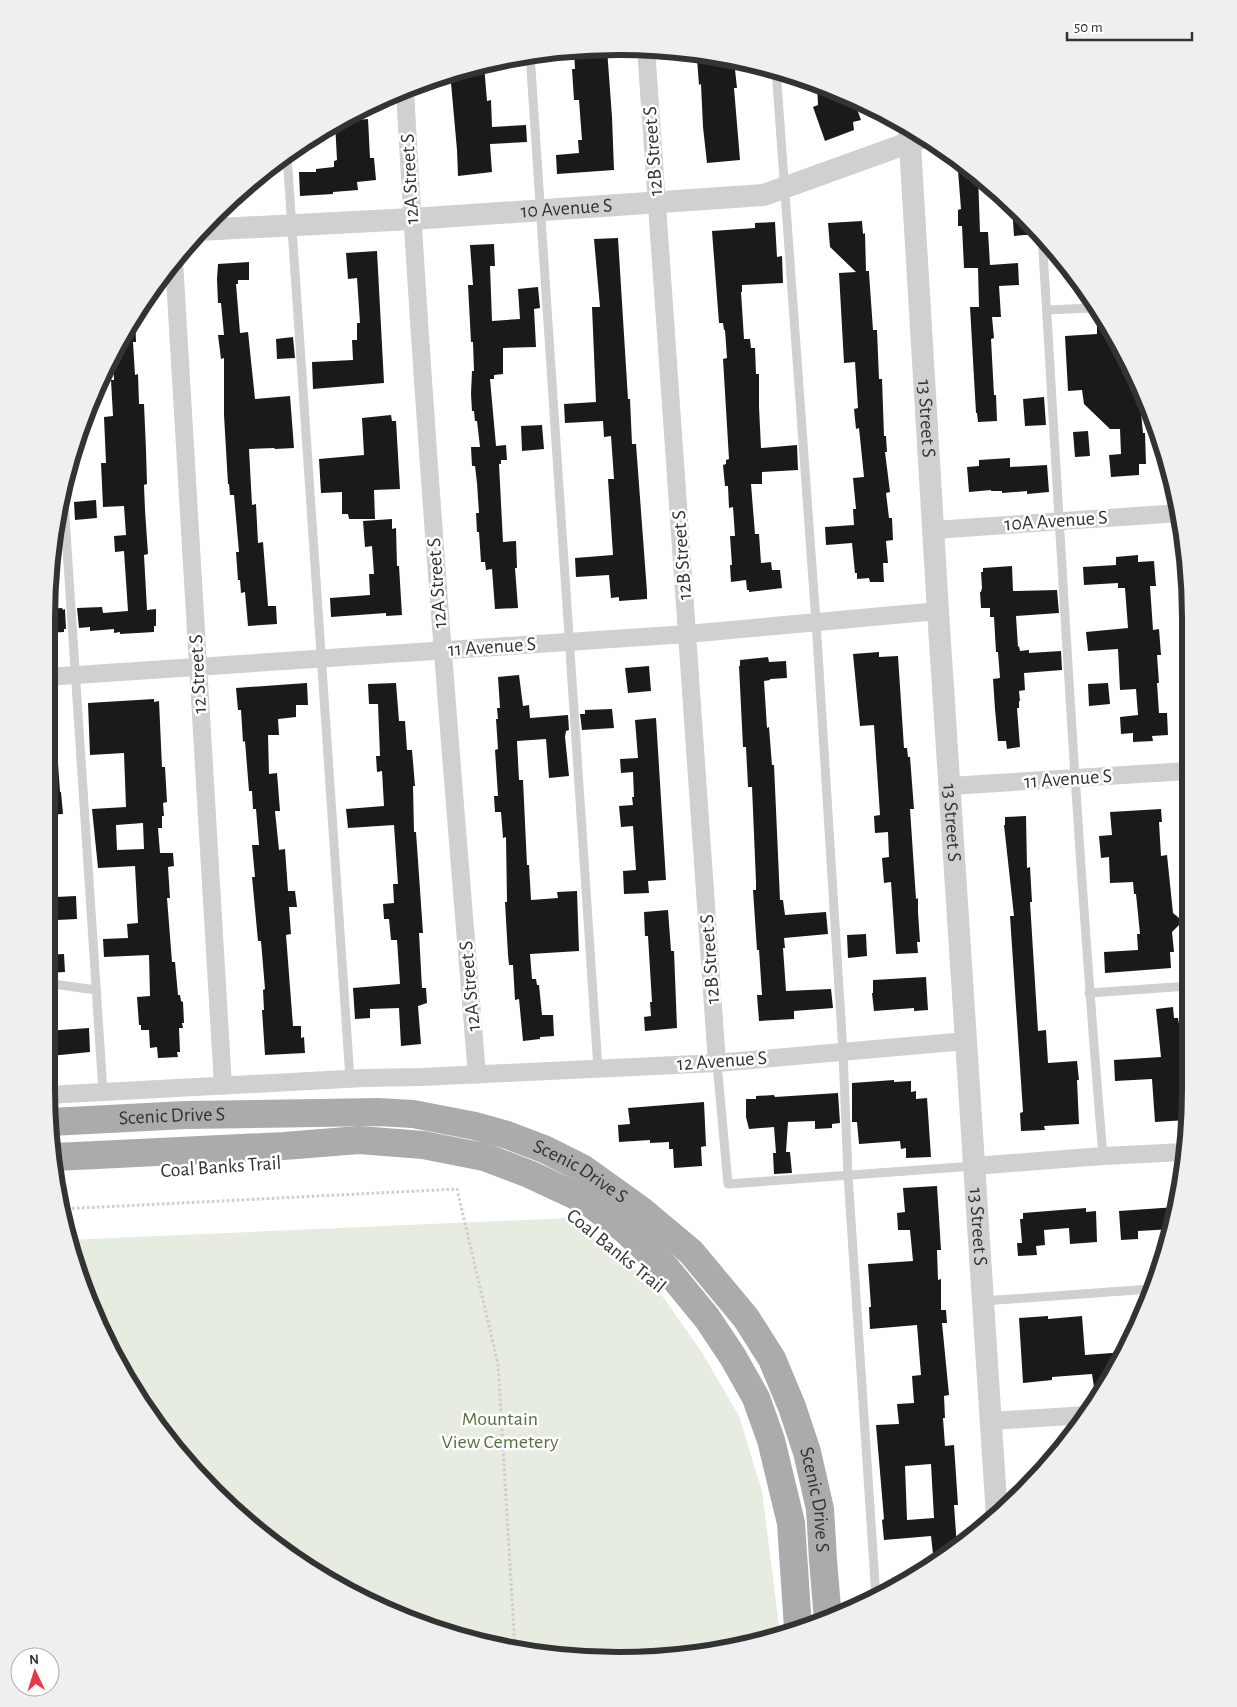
<svg xmlns="http://www.w3.org/2000/svg" width="1237" height="1707" viewBox="0 0 1237 1707" font-family="'Alegreya Sans',sans-serif">
<rect width="100%" height="100%" fill="#fff"/>
<!-- green -->
<path fill="#e6ecdf" d="M570 1218 654 1284 701 1351 739 1416 762 1491 780 1633 693 1656H544L435 1630 366 1602 241 1519 143 1406 90 1308 67 1240Z"/>
<!-- building -->
<path fill="#1a1a1a" fill-rule="evenodd" d="M607 49 612 117 614 170 557 174 556 155 579 153 578 140H582L579 100H574L572 69H575L574 50Z
M699 55 734 60 737 88H734L740 160 707 163 703 127 701 84 699 85 697 59H699Z
M484 65 487 101 491 100 492 127 526 125 527 142 490 144 492 172 458 176 457 150 451 83H453L452 73Z
M817 85 853 98 861 120 853 122 854 130 825 141 813 107 818 105Z
M368 119 370 158H374L376 180 357 182 358 190 333 192V194L300 196 299 172H316V169L334 167V161L337 160 335 122Z
M957 158 967 165 978 175 980 232H988L990 265 1018 263 1019 285 999 286 1001 317H992L994 338 991 339 994 395H996L997 421 978 422 977 413H976L970 307H979L978 268H964L962 226H958V210L961 209Z
M1012 207 1038 231 1036 234 1014 236Z
M862 221 863 234 865 233 866 271H869V273L873 330H877L879 379H882L884 436H886L887 452H885L890 492 886 493 889 518H892L893 540 886 541 888 563H883L884 582H870L869 578 857 579V573H855L852 543 826 545 825 527 854 525 853 509H856L853 478 864 477 859 428 856 429 854 409 858 408 855 362 844 363 839 273 856 272 830 247 828 223Z
M775 222 777 257 782 256 783 283 742 285V292H741L744 339H750L751 348H755L756 374H759V407L761 448 797 445 798 470 762 472V484H751L755 534H759L761 563 771 562 772 570H780L782 588 749 592V590H747L746 580 731 582 730 565H732L730 536H735L733 507 729 508 728 486H725L723 465 726 464V460L729 459 723 359 727 358 725 330H724L723 323H719L712 231 755 228V223Z
M618 238 628 399H630L632 444H636L647 592V599L619 601V597L611 598 609 575 576 577 575 558 613 555 608 479H614L611 436 604 437 603 421 565 423 564 404 596 402 592 307H600L594 239Z
M494 244 495 266H490L492 321 520 319 518 289 538 287 540 308 534 309 536 347 503 348V374L494 375V379H490L496 446 506 445 507 460H501V464H499L503 542 516 541 517 568H515L518 608 495 609 492 569 486 570 485 562H481L479 532H477L476 513H479L477 483 475 466H472L471 447H480L477 421H475L474 411H472L471 394 472 371H474L473 342H471L468 285H473L470 245Z
M377 251 384 383 313 389 312 362 353 360 352 340H357V323H360L357 278 348 279 346 253Z
M249 262V280H238V284H236L240 333 248 332 255 399 290 396 294 448 275 449 274 448 249 449 252 505 256 504 258 543 263 542 268 606H276L277 624 248 626 245 592 241 593 240 580H238L236 552H239L234 495H230L229 484H228L224 415V358L221 359 218 335H224L221 303H218L217 279 218 264Z
M1097 313 1132 366 1142 392H1139L1143 433H1145L1146 464H1139V475L1111 477 1109 455 1121 454 1120 429H1110L1084 404 1082 390 1068 391 1065 336 1097 334Z
M135 316 136 342H133L135 375 138 374 139 404H144L146 450 147 484 144 485 145 510 148 554 144 555 147 610 156 609V626H154V632L120 634V632L114 633V629L90 631V627L79 628 77 608 102 607 103 613 128 611 124 551 115 552 114 536 126 535 124 506 103 507 101 463H106L104 417 113 416 111 380H114L113 353 123 332Z
M293 337 295 358 277 359 276 339Z
M1044 397 1046 425 1025 426 1023 399Z
M391 415 392 421H396L400 489 374 490 375 519H349L348 514H342V492L321 493 319 459 364 455 362 418Z
M542 425 544 449 522 451 521 426Z
M1088 431 1090 456 1075 457 1073 432Z
M1010 458V467L1047 465 1049 492 1027 494V491L1002 493V491H991V490L969 492 967 467 979 466V460Z
M96 500 97 518 75 520 74 502Z
M392 519V529L396 528 397 566H399L402 615 386 616V613L331 617 330 598 370 595 369 574H374L372 546 365 547 363 521Z
M1138 555V562L1154 561 1156 586H1150L1153 630 1159 629 1161 655H1157L1159 683H1157L1159 713H1167L1168 735 1152 736 1153 741 1133 742V733L1121 734 1120 717 1138 715 1136 689 1120 690 1118 649 1088 651 1086 632 1128 628 1125 588H1118V583L1084 585 1083 567 1116 565V557Z
M1012 566 1013 591 1057 590 1059 613 1016 616 1018 647 1019 646 1020 651 1029 650V653L1061 651 1062 670 1024 673 1025 690 1019 691 1020 701H1019V708H1017L1020 747 1007 749 1006 741H998L995 709 993 679 1000 678 998 652H996L994 617H990V608H981L980 592H981L982 588 981 572H983V568Z
M62 608 63 610 65 609 66 629H64V632L46 633 47 609Z
M879 652V657L898 656 904 748H907L908 757H910L914 809H910L916 899 918 898V912L920 942H917L918 953 896 954 891 882 884 883 882 858 889 857 888 832 875 833 874 816 880 815 874 725 860 726 853 654Z
M768 657 769 662 786 661 787 678 770 679V680L764 681 767 728 769 727 772 765H774L780 900H783L785 915 826 912 828 934 784 938 785 948H783L786 991 831 989 833 1008 794 1011V1019L759 1021 757 995H762L759 950H757L753 890H756V882L752 787H748L746 747H743L739 666H740V660Z
M649 666 651 691 628 693 625 668Z
M519 675 523 706 529 705 530 718 568 715 569 730 566 731 565 737 569 776 549 778 546 739 517 741 519 780H523L527 865H529L531 900 558 898 557 892 577 891 579 951 530 954 532 979H536L537 985H539L542 1015H553L554 1036 540 1037V1039L523 1041 519 999 515 1000 513 965H509L508 955 505 902H507L506 837 503 838 501 812H495L494 796H498L495 750 498 749 496 719H498L497 708H500L498 677Z
M307 683 308 705H296V717L278 719 279 735H268L269 774 277 773 280 811H275L279 850 285 849 288 891H295L297 907H289L291 934 286 935 293 1026H301V1038L304 1037 305 1053 265 1055 262 1010H264L263 990 265 989 261 941H258L252 877H255L252 845H259L256 809H253L252 791H249L245 741 243 742 241 710H238L236 688Z
M396 683 399 721H405L407 750H412L415 786H413L414 832H416L423 933H419L422 988H426L427 1003 418 1006 421 1044 401 1046 399 1008 370 1009V1018L355 1019 353 988 400 984 397 940H391L389 919H384L383 904 394 903 393 884H398L394 825 348 828 346 809 384 806 382 771 377 772 376 756H380L378 704H369L368 684Z
M1108 683 1110 704 1089 706 1088 684Z
M154 699V702L159 701 162 767H165L167 802 163 803 164 816H162V828H158L160 853H173L174 866 168 867 170 898H167L172 962H175L178 995H180L181 1001 183 1002 184 1023H182L183 1028H179L180 1052H177L178 1057 158 1058 157 1047 150 1048 149 1030H141V1025H139L137 997 150 996 149 955 104 957 103 939 128 938 127 924 138 923 135 866 98 868 92 809 126 807 124 753 90 755 88 703ZM143 823 144 849 117 850 116 825Z
M612 709 614 728 582 730 580 714H585V710Z
M656 718 666 880 648 881 649 893 624 894 623 871 636 870 633 826 621 827 619 806 633 805 632 797H634L633 772 621 773 620 759 638 758 635 720Z
M46 749H57L60 792H61L63 814 46 815Z
M1161 809 1162 822H1159L1161 856 1167 855 1173 913 1179 918 1180 924 1172 932 1174 952H1170L1171 968 1105 973 1104 952 1138 950 1137 934H1140L1136 894H1134L1133 882 1110 883 1109 857 1101 858 1099 836 1112 835 1110 812Z
M1026 816 1027 868 1030 867 1032 902H1030L1038 1031 1046 1030 1048 1063 1077 1061 1079 1080H1077L1079 1124 1044 1126 1045 1130 1021 1131 1020 1113 1023 1112 1010 916H1014L1004 825H1005V817Z
M76 896 77 919 57 920 55 897Z
M668 910 671 951H674L677 1028 645 1031 644 1017 651 1016 650 1002H652L648 936H645L644 912Z
M866 934 867 956 848 958 847 935Z
M64 954 65 972 46 973V955Z
M926 977 928 1010 914 1011V1008L874 1011 872 993H873V980Z
M1173 1007 1174 1018H1178L1179 1024 1187 1120 1155 1122 1152 1079 1115 1081 1114 1060 1161 1057 1156 1009Z
M89 1028 90 1052 50 1056V1048H46V1031Z
M894 1080V1082L911 1081V1092L916 1091V1099L927 1098 931 1157 906 1158V1148L901 1149 900 1141 859 1144 857 1122H852V1083Z
M838 1093 840 1123 832 1124V1128L815 1129V1121L788 1122 786 1152H790L792 1173 774 1174 773 1153H776L774 1127 749 1129 746 1117V1099H756V1096L774 1095 775 1097Z
M704 1102 706 1146 701 1147 702 1166 674 1168 673 1149H669V1142L650 1143V1140L619 1142 618 1125 630 1124 628 1108Z
M937 1186 941 1250H937L938 1280 941 1279V1310H946L947 1323H942L949 1395 944 1396 945 1418H943L945 1446 954 1445 958 1505H954L957 1547 948 1553 933 1554 931 1536 884 1540 882 1520 884 1519 876 1425 899 1424 897 1404 914 1403 912 1376 921 1375 917 1325 870 1329 869 1307H871L868 1264 913 1261 910 1230H898L897 1213 905 1212 903 1188ZM931 1464 934 1518 907 1520 905 1466Z
M1176 1207 1173 1229 1138 1231V1239L1121 1240 1119 1211Z
M1086 1208V1212L1096 1211 1097 1242 1070 1244 1069 1228 1044 1230 1045 1245 1036 1246 1037 1255 1018 1256 1017 1243H1022L1020 1219H1023V1213Z
M1048 1316V1319L1082 1316 1085 1355 1125 1352 1104 1386 1094 1387 1092 1374 1052 1377V1380L1023 1383 1019 1318Z"/>
<g fill="none" stroke-linecap="round" stroke-linejoin="round">
<!-- path -->
<path stroke="#cdcdcd" stroke-width="3" stroke-dasharray="2.5 2.5" stroke-linecap="butt" d="M62 1209 457 1189 498 1364 515 1649"/>
<!-- service -->
<path stroke="#d0d0d0" stroke-width="9" d="M530 54 598 1069
M776 69 816 622 843 1052 848 1175 876 1598
M287 155 350 1079
M1042 235C1061 542 1077 849 1103 1156
M1047 310 1093 308
M63 487 103 1092
M46 983 96 990
M1089 993 1189 986
M717 1063 728 1184 974 1166
M983 1301 1151 1289"/>
<!-- minor -->
<path stroke="#d0d0d0" stroke-width="18" d="M646 48 717 1063
M405 90C423 419 450 747 477 1075
M174 261 223 1086
M933 530 1180 513
M46 677 687 634 938 611
M950 786 1187 771
M47 1095 364 1078 422 1077 717 1063 966 1041
M974 1166 1103 1156 1185 1152
M991 1421 1086 1415"/>
<!-- tertiary -->
<g stroke="#d0d0d0" stroke-width="22">
<path id="s1" d="M909 128 938 611 997 1517"/>
<path id="s2" d="M199 230 412 219 764 195 922 138"/>
</g>
<!-- primary -->
<g stroke="#ababab" stroke-width="28">
<path id="s3" d="M51 1122 185 1115 378 1112 413 1114 475 1126 507 1135 544 1149 582 1168 642 1211 691 1252 746 1318 772 1359 792 1407 807 1452 820 1509 823 1560 828 1620"/>
<path d="M55 1157 284 1146 359 1140 423 1145 484 1157 529 1174 587 1201 624 1229 666 1268 707 1318 733 1357 756 1398 771 1440 791 1523 798 1628"/>
</g>
</g>
<g text-anchor="middle" dominant-baseline="central" stroke-width="5" stroke-linejoin="round" paint-order="stroke">
<!-- street labels -->
<g font-size="20" fill="#333" stroke="#fff">
<text transform="translate(653 151) rotate(-94)">12B Street S</text>
<text transform="translate(410 179) rotate(-93)">12A Street S</text>
<text stroke="none"><textPath href="#s2" startOffset="368">10 Avenue S</textPath></text>
<text stroke="none"><textPath href="#s1" startOffset="291">13 Street S</textPath></text>
<text transform="translate(1056 521) rotate(-4)">10A Avenue S</text>
<text transform="translate(682 555) rotate(-94)">12B Street S</text>
<text transform="translate(437 583) rotate(-94)">12A Street S</text>
<text transform="translate(492 647) rotate(-4)">11 Avenue S</text>
<text transform="translate(198 674) rotate(-93)">12 Street S</text>
<text transform="translate(1068 779) rotate(-4)">11 Avenue S</text>
<text stroke="none"><textPath href="#s1" startOffset="696">13 Street S</textPath></text>
<text transform="translate(710 959) rotate(-94)">12B Street S</text>
<text transform="translate(470 986) rotate(-95)">12A Street S</text>
<text transform="translate(722 1061) rotate(-4)">12 Avenue S</text>
<text stroke="none"><textPath href="#s3" startOffset="121">Scenic Drive S</textPath></text>
<text transform="translate(221 1167) rotate(-4)">Coal Banks Trail</text>
<text stroke="none"><textPath href="#s3" startOffset="541">Scenic Drive S</textPath></text>
<text stroke="none"><textPath href="#s1" startOffset="1101">13 Street S</textPath></text>
<text transform="translate(616 1251) rotate(39)">Coal Banks Trail</text>
<text stroke="none"><textPath href="#s3" startOffset="961">Scenic Drive S</textPath></text>
</g>
<!-- park labels -->
<g font-size="20" fill="#56703f" stroke="#fff">
<text x="500" y="1419">Mountain<tspan x="500" dy="23">View Cemetery</tspan></text>
</g>
</g>
<!-- crop -->
<path d="M0 0H1237V1707H0ZM618 55H619A563 563 0 0 1 1182 618V1089A563 563 0 0 1 619 1652H618A563 563 0 0 1 55 1089V618A563 563 0 0 1 618 55Z" fill="#efefef" fill-rule="evenodd"/>
<path fill="none" stroke="#333" stroke-width="6" d="M618 55H619A563 563 0 0 1 1182 618V1089A563 563 0 0 1 619 1652H618A563 563 0 0 1 55 1089V618A563 563 0 0 1 618 55Z"/>
<!-- north arrow -->
<g transform="translate(35 1672) rotate(356)"><circle r="24" fill="#ffffff" stroke="#adadad"/>
<path d="M0-4L9 19L0 12L-9 19Z" fill="#e63946"/>
<text y="-8" font-size="14" font-weight="bold" text-anchor="middle" fill="#333333">N</text>
</g>
<!-- scale -->
<path d="M1067 32v8h125v-8" fill="none" stroke="#333333" stroke-width="2.5"/>
<text x="1074" y="32" font-size="15" fill="#333333" stroke="#ffffff" stroke-width="4" paint-order="stroke">50 m</text>
</svg>
